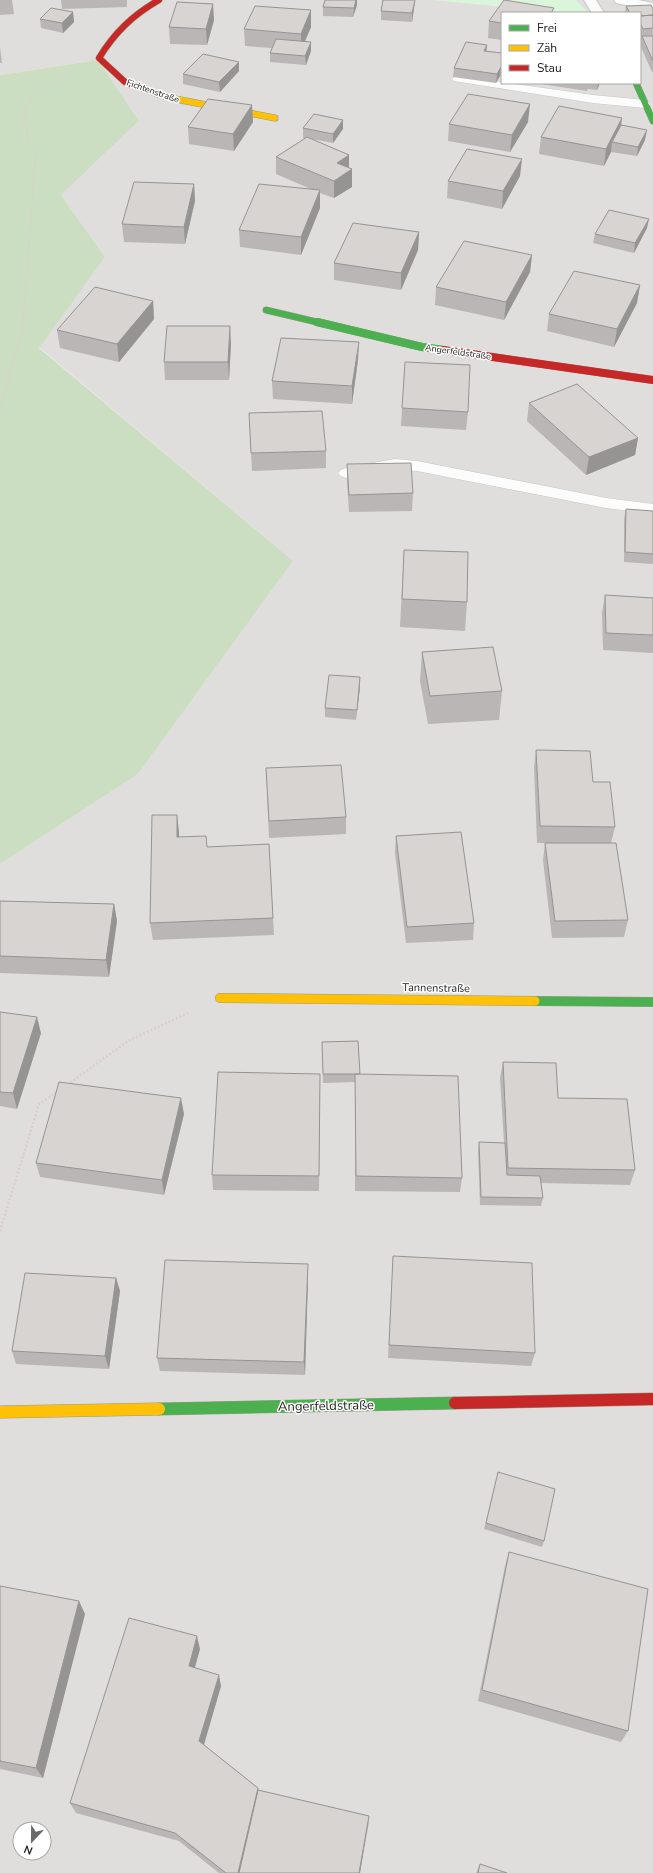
<svg xmlns="http://www.w3.org/2000/svg" width="653" height="1873" viewBox="0 0 653 1873" font-family="'Nunito Sans',sans-serif">
<rect width="100%" height="100%" fill="#f0eeeb"/>
<!-- residential -->
<path fill="#dfdedc" fill-rule="evenodd" d="M0 0H653V1873H0V864L138 774 293 561 39 347 105 257 61 195 139 121 98 60 0 75ZM502 13H640V83H502ZM20 1829H44V1853H20Z"/>
<!-- forest -->
<path fill="#cbdec1" d="M98 60 139 121 61 195 105 257 39 348 293 561 138 774 0 864V75Z"/>
<!-- park -->
<path fill="#daf5da" d="M431 0H576L589 13H568Z"/>
<g fill="none" stroke-linecap="round" stroke-linejoin="round">
<!-- lane casing -->
<g stroke="#c9c8c7" stroke-width="1">
<path id="lane" d="M458 76 593 95 645 100 651 104 645 108 593 103 454 81 452 79 454 77Z
M395 459 417 461 606 498 653 504V514L606 508 417 471 395 469 346 478 341 476 338 473 341 470 346 468Z"/>
</g>
<!-- street casing -->
<g stroke="#c9c8c7" stroke-width="2">
<path id="street" d="M584 0H596L604 13H592Z
M614 0H638L653 3V11L616 3Z"/>
</g>
<!-- fast-far3 casing -->
<g stroke="#999a82" stroke-width="7">
<path id="fast-far3" d="M636 83 653 121
M266 310 321 323"/>
</g>
<!-- fast-far2 casing -->
<g stroke="#999a82" stroke-width="8">
<path id="fast-far2" d="M317 322 422 347 443 350"/>
</g>
<!-- fast-far1 casing -->
<g stroke="#999a82" stroke-width="10">
<path id="fast-far1" d="M535 1001 653 1002"/>
</g>
<!-- fast casing -->
<g stroke="#999a82" stroke-width="13">
<path id="fast" d="M159 1409 455 1403"/>
</g>
<!-- slow-far2 casing -->
<g stroke="#999a82" stroke-width="7">
<path id="slow-far2" d="M155 93 170 98 275 118"/>
</g>
<!-- slow-far1 casing -->
<g stroke="#999a82" stroke-width="10">
<path id="slow-far1" d="M220 998 535 1001"/>
</g>
<!-- slow casing -->
<g stroke="#999a82" stroke-width="13">
<path id="slow" d="M0 1412 159 1409"/>
</g>
<!-- jam-far2 casing -->
<g stroke="#999a82" stroke-width="7">
<path id="jam-far2" d="M155 93 125 82 99 58C115 32 133 15 159 0"/>
</g>
<!-- jam-far1 casing -->
<g stroke="#999a82" stroke-width="8">
<path id="jam-far1" d="M443 350 653 380"/>
</g>
<!-- jam casing -->
<g stroke="#999a82" stroke-width="13">
<path id="jam" d="M455 1403 653 1399"/>
</g>
<!-- path-far2 -->
<path stroke="#dccecd" stroke-width="1.5" stroke-dasharray="1.5 1.5" stroke-linecap="butt" d="M23 323 36 149 28 143 25 108 41 90 72 73"/>
<!-- path-far1 -->
<path stroke="#dccecd" stroke-width="2" stroke-dasharray="1.5 1.5" stroke-linecap="butt" d="M0 409 22 331 23 322"/>
<!-- path -->
<path stroke="#dccecd" stroke-width="2.5" stroke-dasharray="2 2" stroke-linecap="butt" d="M67 1085 128 1041 188 1013
M0 1231 39 1104 58 1091"/>
<!-- lane -->
<use href="#lane" fill="#fdfcfc" fill-rule="evenodd"/>
<!-- street -->
<use href="#street" fill="#fdfcfc" fill-rule="evenodd"/>
<!-- fast-far3 -->
<use href="#fast-far3" stroke="#4caf50" stroke-width="6"/>
<!-- fast-far2 -->
<use href="#fast-far2" stroke="#4caf50" stroke-width="8"/>
<!-- fast-far1 -->
<use href="#fast-far1" stroke="#4caf50" stroke-width="9"/>
<!-- fast -->
<use href="#fast" stroke="#4caf50" stroke-width="12"/>
<!-- slow-far2 -->
<use href="#slow-far2" stroke="#ffc107" stroke-width="6"/>
<!-- slow-far1 -->
<use href="#slow-far1" stroke="#ffc107" stroke-width="9"/>
<!-- slow -->
<use href="#slow" stroke="#ffc107" stroke-width="12"/>
<!-- jam-far2 -->
<use href="#jam-far2" stroke="#c62828" stroke-width="6"/>
<!-- jam-far1 -->
<use href="#jam-far1" stroke="#c62828" stroke-width="8"/>
<!-- jam -->
<use href="#jam" stroke="#c62828" stroke-width="12"/>
</g>
<!-- wall -->
<path fill="#b9b6b5" d="M0 0H12L14 14 0 15Z
M61 0H127V7L62 9Z
M325 0H357V5L353 17 323 16V7Z
M415 0 414 8 412 22 381 20V11Z
M626 6 653 9V72H652L640 45V13H625Z
M311 10V27L305 42H311V51L306 65 270 62V53L272 48 245 46 244 29Z
M73 12 74 22 63 33 41 28 40 19Z
M502 13V40L488 38 489 21Z
M214 20 207 45 170 44 169 27Z
M487 45 486 51 502 53V76H500L496 83 453 77 454 68Z
M0 47 2 63H0Z
M239 71 220 92 183 84V74Z
M541 83H600L597 90 588 89 587 91 541 84Z
M252 105 253 122 234 151 189 144 188 127Z
M343 120V129L333 143 312 139 349 168 352 187 334 198 320 193V208L301 255 240 247 239 230 313 190 276 174V157L306 138H303V128Z
M528 122 510 152 448 141 449 124Z
M621 125 645 140 637 156 611 152 604 166 539 154 541 137Z
M520 176 502 209 447 198 448 181Z
M194 184 195 201 185 244 124 242 122 224Z
M647 228 634 253 593 243 595 234Z
M419 232 418 250 401 290 334 280V263Z
M532 255 530 272 504 320 435 305 436 287Z
M640 285 637 303 614 347 547 331 549 314Z
M153 301 154 319 119 362 60 348 57 330Z
M231 343 229 380H165L164 362Z
M358 360 352 404 273 399 272 381Z
M529 403 638 438 635 455 586 475 527 421Z
M402 408 468 412 466 430 401 426Z
M249 413 326 451V468L252 471Z
M347 464 413 493 412 511 349 512 347 482Z
M626 509 653 511V564L624 562V519Z
M404 550 467 602 465 631 400 627Z
M605 595 653 598V653L603 650 602 613Z
M422 652 502 691 499 720 428 724 420 681Z
M360 677V687L356 720 325 717V708Z
M536 750 593 782 615 827 611 843 628 920 624 937 552 938 543 860 545 843H557H537L534 767Z
M266 768 346 817V834L269 838Z
M177 815 179 837 207 847 269 844 274 935 153 940 150 923Z
M396 836 474 923 473 940 406 943 395 853Z
M0 901 114 904 117 921 109 977 0 973Z
M0 1012 41 1033 17 1109 0 1106Z
M358 1041 360 1074 462 1178 460 1192 355 1191V1082L323 1083 322 1042Z
M503 1062 558 1098 635 1170 630 1185 541 1183 543 1198 541 1206 480 1205 478 1150 479 1142 504 1143 500 1078Z
M320 1089 319 1191 213 1190 212 1175Z
M184 1114 164 1195 40 1177 36 1163Z
M393 1256 535 1353 531 1366 388 1358Z
M116 1278 120 1291 109 1369 16 1364 12 1351Z
M308 1278 305 1375 160 1371 157 1358Z
M498 1472 544 1541 542 1547 484 1529Z
M509 1552 628 1731 621 1742 478 1701 505 1566Z
M0 1586 85 1614 43 1778 0 1769Z
M200 1649 194 1668 221 1686 204 1745 258 1788V1790L369 1822 360 1873H219L179 1841 76 1813 70 1803Z
M480 1864 507 1873H476Z"/>
<!-- shaded-wall -->
<path fill="#969493" d="M356 0H357V5L353 17 354 8Z
M415 0 414 8 412 22V13Z
M213 4 214 20 207 45 206 29Z
M311 10V27L301 50V34Z
M73 12 74 22 63 33 62 23Z
M311 42V51L306 65 305 56Z
M487 45 486 54 484 51Z
M239 62V71L220 92 219 82Z
M501 67 500 76 496 83 497 74Z
M598 83H600L597 90Z
M530 104 528 122 510 152 512 135Z
M252 105 253 122 234 151 233 134Z
M622 118 620 135 612 142 611 152 604 166 606 149Z
M343 120V129L333 143V134Z
M647 130 645 140 637 156 638 147Z
M349 155V171L352 169V187L334 198V181L337 163Z
M522 159 520 176 502 209 503 191Z
M194 184 195 201 185 244 184 227Z
M320 190V208L301 255V237Z
M649 219 647 228 634 253 635 243Z
M419 232 418 250 401 290V273Z
M532 255 530 272 504 320 506 302Z
M640 285 637 303 614 347 617 329Z
M153 301 154 319 119 362 117 344Z
M230 326 231 343 229 380 228 362Z
M359 342 358 360 352 404V386Z
M638 438 635 455 586 475 589 457Z
M360 677V687L356 720 357 710Z
M177 815 179 832V854L177 837Z
M114 904 117 921 109 977 106 960Z
M37 1017 41 1033 17 1109 13 1093Z
M181 1098 184 1114 164 1195 162 1180Z
M308 1264V1278L305 1375 304 1362Z
M116 1278 120 1291 109 1369 105 1356Z
M79 1601 85 1614 43 1778 36 1768Z
M197 1636 200 1649 192 1678 189 1666Z
M219 1675 221 1686 202 1751 199 1741Z
M258 1788 259 1797 242 1873H238Z
M369 1816 360 1873H359Z"/>
<!-- building -->
<path fill="#d7d4d2" stroke="#969493" d="M325 0H356L354 8 323 7Z
M383 0H415L412 13 381 11Z
M504 0 554 8 551 13H502V23L489 21Z
M177 2 213 4 206 29 169 27Z
M651 5 653 9V15L640 16V13H630L626 6Z
M255 6 311 10 301 34 244 29Z
M51 8 73 12 62 23 40 19Z
M653 15V28L643 29 640 23V16Z
M642 36H653V61Z
M276 39 311 42 305 56 270 53Z
M466 42 487 45 484 51 502 53V67H501L497 74 454 68Z
M203 54 239 62 219 82 183 74Z
M468 94 530 104 512 135 449 124Z
M208 99 252 105 233 134 188 127Z
M559 106 622 118 606 149 541 137Z
M314 114 343 120 333 134 303 128Z
M621 125 647 130 638 147 612 142Z
M307 137 349 155 337 163 352 169 334 181 276 157Z
M467 149 522 159 503 191 448 181Z
M134 182 194 184 184 227 122 224Z
M259 184 320 190 301 237 239 230Z
M609 210 649 219 635 243 595 234Z
M353 223 419 232 401 273 334 263Z
M464 241 532 255 506 302 436 287Z
M574 271 640 285 617 329 549 314Z
M95 287 153 301 117 344 57 330Z
M167 326H230L228 362H164Z
M281 338 359 342 352 386 272 381Z
M405 362 470 365 468 412 402 408Z
M577 384 638 438 589 457 529 403Z
M322 411 326 451 251 453 249 413Z
M411 463 413 493 349 495 347 464Z
M626 509 653 511V554L625 552Z
M404 550 468 552 467 602 402 599Z
M605 595 653 598V635L606 633Z
M493 647 502 691 430 696 422 652Z
M329 675 360 677 357 710 325 708Z
M536 750 590 751 593 782H610L615 827 540 826Z
M341 765 346 817 269 821 266 768Z
M152 815H177V837L206 836 207 847 269 844 273 918 150 923Z
M461 832 474 923 407 927 396 836Z
M545 843H616L628 920 555 921Z
M0 901 114 904 106 960 0 956Z
M0 1012 37 1017 13 1093 0 1092Z
M358 1041 360 1074H323L322 1042Z
M503 1062 556 1063 558 1098 627 1099 635 1170 508 1168Z
M218 1072 320 1074 319 1176 212 1175Z
M355 1074 458 1076 462 1178 356 1176Z
M59 1082 181 1098 162 1180 36 1163Z
M479 1142 505 1143 507 1175 540 1176 543 1198 481 1197Z
M393 1256 532 1263 535 1353 389 1345Z
M165 1260 308 1264 304 1362 157 1358Z
M25 1273 116 1278 105 1356 12 1351Z
M498 1472 555 1489 544 1541 486 1523Z
M509 1552 648 1589 628 1731 482 1690Z
M0 1586 79 1601 36 1768 0 1761Z
M129 1618 197 1636 189 1666 219 1675 199 1741 258 1788 238 1873H226L175 1833 70 1803Z
M258 1790 369 1816 359 1873H239Z
M480 1864 507 1873H478Z"/>
<g text-anchor="middle" dominant-baseline="central" stroke-width="3" stroke-linejoin="round" paint-order="stroke">
<!-- far-street labels -->
<g font-size="9" fill="#222" stroke="#fff">
<text transform="translate(153 91) rotate(19)">Fichtenstraße</text>
<text transform="translate(458 352) rotate(8)">Angerfeldstraße</text>
</g>
<!-- street labels -->
<g font-size="11" fill="#222" stroke="#fff">
<text transform="translate(436 988) rotate(1)">Tannenstraße</text>
</g>
<!-- near-street labels -->
<g font-size="13" fill="#222" stroke="#fff">
<text transform="translate(326 1406) rotate(-1)">Angerfeldstraße</text>
</g>
</g>
<!-- legend -->
<rect x="501" y="12" width="140" height="72" fill="#ffffff" stroke="#a7a7a7"/>
<rect x="509" y="25" width="20" height="6" fill="#4caf50" stroke="#a7a7a7"/>
<text x="537" y="32" font-size="12" fill="#222222">Frei</text>
<rect x="509" y="45" width="20" height="6" fill="#ffc107" stroke="#a7a7a7"/>
<text x="537" y="52" font-size="12" fill="#222222">Zäh</text>
<rect x="509" y="65" width="20" height="6" fill="#c62828" stroke="#a7a7a7"/>
<text x="537" y="72" font-size="12" fill="#222222">Stau</text>
<!-- north arrow -->
<g transform="translate(32 1841) rotate(202)"><circle r="19" fill="#ffffff" stroke="#a7a7a7"/>
<path d="M0-3L7 15L0 10L-7 15Z" fill="#6a6968"/>
<text y="-6" font-size="11" font-weight="bold" text-anchor="middle" fill="#222222">N</text>
</g>
</svg>
